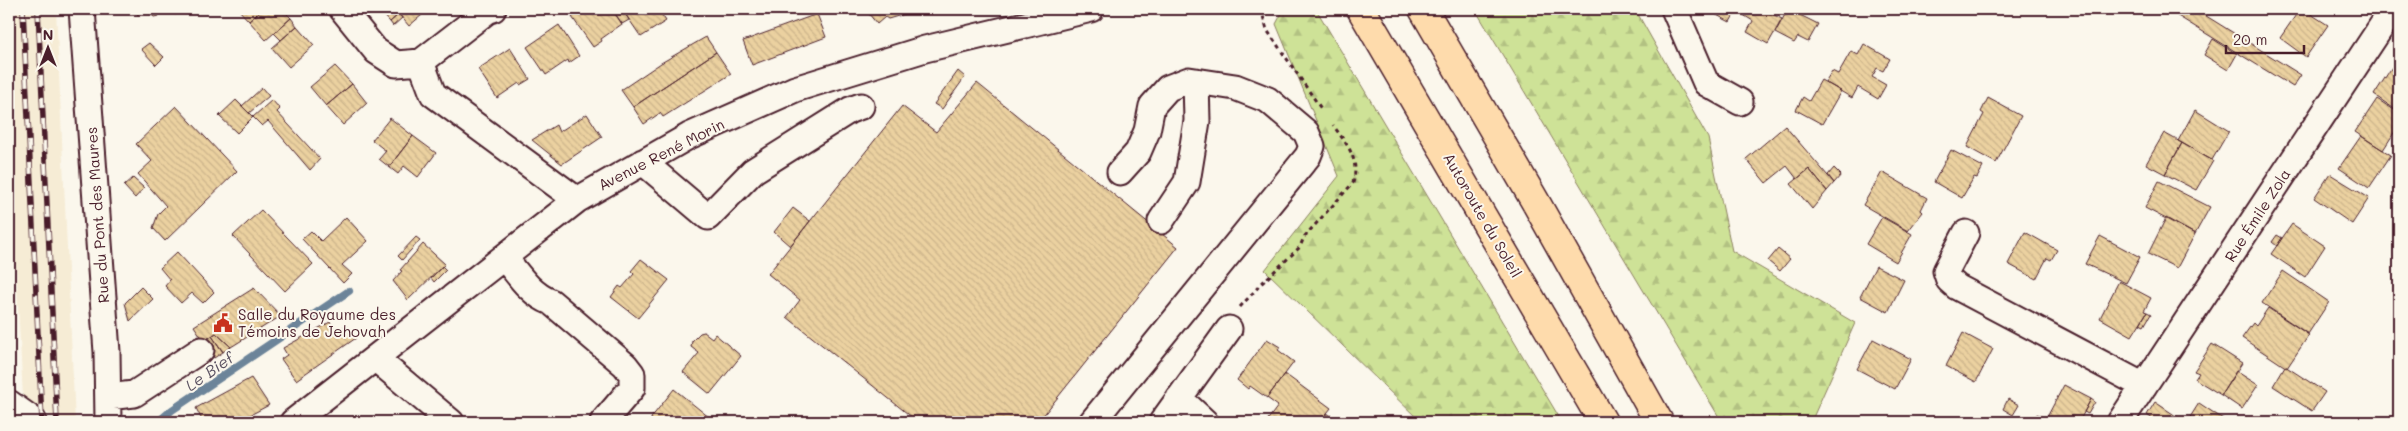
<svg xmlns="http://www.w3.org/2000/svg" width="2408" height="431" viewBox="0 0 2408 431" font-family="Mali,sans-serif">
<defs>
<pattern id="forest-firs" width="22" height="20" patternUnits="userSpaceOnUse" patternTransform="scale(1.25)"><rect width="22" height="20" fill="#cee297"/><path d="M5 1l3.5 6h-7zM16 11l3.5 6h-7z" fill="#b2c182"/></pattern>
<pattern id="building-back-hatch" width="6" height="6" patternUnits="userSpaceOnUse" patternTransform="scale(1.25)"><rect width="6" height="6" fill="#ebd1a0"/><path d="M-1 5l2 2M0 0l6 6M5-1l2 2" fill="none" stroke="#cbb38a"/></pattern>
</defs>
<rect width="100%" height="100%" fill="#fbf7ec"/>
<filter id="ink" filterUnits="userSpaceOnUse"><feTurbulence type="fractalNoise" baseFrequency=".02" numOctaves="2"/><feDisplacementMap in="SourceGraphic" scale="10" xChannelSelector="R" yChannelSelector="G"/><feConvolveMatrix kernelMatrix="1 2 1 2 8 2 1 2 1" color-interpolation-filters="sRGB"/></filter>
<g filter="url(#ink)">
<!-- built -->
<path fill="#f6ecd5" d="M9 9H56L75 422H62L23 398 9 134Z"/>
<!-- forest -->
<path fill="url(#forest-firs)" stroke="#8c8061" d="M1284 9H1316L1562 422H1421L1265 270 1339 176 1276 24Z
M1475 9H1635L1708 138 1732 251 1855 323 1811 422H1722Z"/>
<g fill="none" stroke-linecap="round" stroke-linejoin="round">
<!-- stream -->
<path stroke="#6c8499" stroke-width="8" d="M158 422 172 410 349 291"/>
</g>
<!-- building -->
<path fill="url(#building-back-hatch)" stroke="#4a1f2b" d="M132 9H166L158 16 154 17 145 9 138 15Z
M168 9H183L175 15Z
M238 9H263L249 21Z
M263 9H282L291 18 266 40 249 21Z
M387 9H429L409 26 399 14 390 22 382 13Z
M584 9H612L622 24 601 39 602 41 593 47 572 17Z
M612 9H622L629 20 622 24Z
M622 9H658L666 21 641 37Z
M865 9H922L888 19 885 17 877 24Z
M1710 9H1749L1745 16 1736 11 1730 22 1709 11Z
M1749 9H1766V11L1782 19 1768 44 1747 32 1753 21 1745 16Z
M1788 9 1818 24 1808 42 1798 37 1794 43 1775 33Z
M2180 9H2195L2301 75 2293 87 2176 15Z
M2300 9H2303L2328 25 2306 57 2280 38Z
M399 14 402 18 393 26 390 22Z
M817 14 826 37 752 65 743 41Z
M291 18 297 26 281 40 274 33Z
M559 25 579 56 569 63 568 60 546 75 527 47Z
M297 26 314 45 289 67 272 48Z
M706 37 716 52 633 107 621 90 661 63Z
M2213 39 2237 54 2228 70 2204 55Z
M149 43 164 57 156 65 141 49Z
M1864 44 1890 59 1883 71 1877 68 1872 77 1886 85 1878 99 1858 87 1852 98 1825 82 1832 71 1838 74 1851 51 1858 55Z
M510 48 530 79 520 85 519 83 497 98 478 69Z
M716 52 731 74 663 117 660 113 644 124 633 107Z
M335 66 352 84 326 106 310 87Z
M2392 67 2399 72V112L2374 95Z
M958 71 965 77 942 109 934 104Z
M1821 80 1841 91 1822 124 1796 110 1803 97 1809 101Z
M977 83 1178 247 1038 422H918L787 317 800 300 768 274 902 106 936 132Z
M352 84 367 103 343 125 326 106Z
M262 88 269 96 249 113 242 106Z
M1988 98 2021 116 1996 163 1967 147 1984 114 1981 112Z
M2377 99 2399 113V125L2383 150 2355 132Z
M236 100 253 117 237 133 219 116Z
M272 100 280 109 277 112 320 159 310 170 268 121 262 126 253 117Z
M176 106 237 171 165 241 153 228 158 214 166 206 138 174 152 161 136 144Z
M2195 110 2229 131 2212 160 2178 141Z
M587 114 602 137 562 164 532 140 556 125 559 132Z
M390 118 413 136 389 167 379 159 386 151 372 140Z
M1785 126 1834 183 1827 191 1809 169 1797 179 1787 166 1766 183 1746 159Z
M2164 133 2182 143 2165 174 2146 164Z
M413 136 436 153 418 177 404 166 398 174 389 167Z
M2361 136 2391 155 2369 188 2339 168Z
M2182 143 2213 161 2196 190 2165 174Z
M1951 150 1983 167 1977 178 1974 177 1962 198 1934 182Z
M1834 168 1841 175 1834 183 1828 175Z
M1809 169 1827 191 1812 209 1791 184Z
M1882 172 1927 198 1921 210 1923 212 1908 231 1863 205Z
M2330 174 2369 198 2352 224 2314 198Z
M133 178 144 188 135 198 124 186Z
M2159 181 2210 207 2195 234 2145 208Z
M793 208 810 221 790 246 774 232Z
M261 210 313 264 285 291 233 236Z
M346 217 368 241 342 265 352 274 343 283 302 239 311 231 321 241Z
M1882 217 1912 234 1896 262 1866 244Z
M2166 218 2195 234 2177 268 2148 254Z
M2292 224 2325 246 2305 277 2271 254Z
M2025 232 2057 250 2051 260 2047 258 2036 279 2008 264Z
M2277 235 2282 238 2277 246 2272 242Z
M2100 236 2140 257 2126 283 2085 264Z
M416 237 420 240 402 260 398 256Z
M423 244 445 264 408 300 393 281 402 271 400 270Z
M1778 249 1790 259 1780 271 1768 261Z
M177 252 214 292 203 303 192 293 181 303 165 286 170 280 160 268Z
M641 259 669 280 638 318 611 297 619 286 622 288 634 274 631 271Z
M442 266 446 270 434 282 431 278Z
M1876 266 1904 280 1888 312 1860 297Z
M2283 271 2329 302 2308 334 2262 303Z
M2119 281 2151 298 2144 311 2147 312 2132 336 2100 318Z
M141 287 153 299 130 321 125 303Z
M254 288 281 316 231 347 216 333 204 341 194 326Z
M2268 308 2309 335 2287 368 2242 338 2253 323 2256 326Z
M2147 312 2151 314 2144 326 2140 324Z
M330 322 337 332 346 325 356 338 296 380 281 359 287 355 283 348Z
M704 332 712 338 715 334 741 356 710 394 683 372 699 353 691 347 692 341 700 333Z
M216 333 231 347 223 352 212 336Z
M1963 333 1993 349 1976 382 1946 366Z
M212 336 223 352 214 358 204 341Z
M1267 339 1280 347 1278 350 1294 362 1267 398 1250 386 1248 389 1237 380Z
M1873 339 1911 359 1895 389 1857 369Z
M2212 344 2242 363 2221 395 2195 379 2199 373 2194 371Z
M2285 366 2325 392 2312 411 2273 386Z
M2236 371 2258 385 2242 409 2221 395Z
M1285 374 1331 408 1320 422H1266L1278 406 1267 398Z
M251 378 269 405 237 422H203L196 408Z
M2064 385 2091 399 2079 422H2053L2046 419Z
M674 389 715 422H652L651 418Z
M2008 399 2019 405 2013 415 2003 409Z
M2091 399 2095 402 2088 414 2084 412Z
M2155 402 2185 422H2157L2147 415Z
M2199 403 2226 421 2225 422H2187Z
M1327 413 1340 422H1320Z
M2037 414 2046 419 2053 422H2033Z"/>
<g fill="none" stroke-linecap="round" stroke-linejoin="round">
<!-- minor casing -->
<g stroke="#4a1f2b" stroke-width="29">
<path id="minor" d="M82 9 107 352 108 422
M342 9 376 51 396 64 421 62 487 11 493 9
M1674 9 1706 83 1740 102
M421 62 433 94 577 200
M643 162 708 217 753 171 850 110 861 106
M1161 221 1187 182 1197 121 1196 81
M1966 233 1946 271 1949 280 1957 287 2144 386
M504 257C518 274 530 294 551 302L625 365 632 374V388L603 422
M375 358 451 422
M108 397 134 394 201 350
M1179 398 1205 422
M9 403 33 420
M293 422 577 200 689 136 795 89 925 49 1091 9
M1092 422 1308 156 1312 146 1306 132 1268 100 1235 87 1189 80 1168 88 1152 106 1147 131 1138 152 1120 172
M1162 422 1229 329
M2120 422 2393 9"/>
</g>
<!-- highway casing -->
<g stroke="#4a1f2b" stroke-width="31">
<path id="highway" d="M1361 9 1603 422
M1423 9 1535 201 1659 422"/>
</g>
<!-- path -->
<path stroke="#4a1f2b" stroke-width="3" stroke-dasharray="4 4" stroke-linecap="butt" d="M1261 9 1267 30 1322 110
M1240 307 1262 283 1300 247 1304 237 1353 183C1360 158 1347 145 1333 125"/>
<!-- minor -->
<use href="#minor" stroke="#fbf7ec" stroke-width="25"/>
<!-- highway -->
<use href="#highway" stroke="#fedbac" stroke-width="28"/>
<!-- rail casing -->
<g stroke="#4a1f2b" stroke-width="5.5">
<path id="rail" d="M23 9 42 422
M38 9 57 422"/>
</g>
<!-- rail -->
<use href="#rail" stroke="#fbf7ec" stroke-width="4" stroke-dasharray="11" stroke-linecap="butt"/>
</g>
</g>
<!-- icons -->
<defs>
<g id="civic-bare" transform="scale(1.5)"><path d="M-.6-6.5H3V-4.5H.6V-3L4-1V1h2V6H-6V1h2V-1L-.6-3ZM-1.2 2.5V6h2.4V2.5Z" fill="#c8321e" stroke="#fbf7ec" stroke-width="2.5" paint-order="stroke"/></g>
</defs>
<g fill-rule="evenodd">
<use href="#civic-bare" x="223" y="323"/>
</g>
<g text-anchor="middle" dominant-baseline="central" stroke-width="4" stroke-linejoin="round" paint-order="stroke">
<!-- street labels -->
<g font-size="15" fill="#4a1f2b" stroke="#fbf7ec">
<text transform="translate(661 154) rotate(-27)">Avenue René Morin</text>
<text transform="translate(97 215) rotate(-94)">Rue du Pont des Maures</text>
<text transform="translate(1483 215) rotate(60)">Autoroute du Soleil</text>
<text transform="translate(2257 215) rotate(-57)">Rue Émile Zola</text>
</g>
<!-- poi labels -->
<g font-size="15" fill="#4a1f2b" stroke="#fbf7ec" text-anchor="start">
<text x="238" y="314">Salle du Royaume des<tspan x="238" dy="17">Témoins de Jehovah</tspan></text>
</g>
<!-- water labels -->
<g font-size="16" font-style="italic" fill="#5b5262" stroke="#fbf7ec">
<text transform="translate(209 371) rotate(-35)">Le Bief</text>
</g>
</g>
<!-- margin -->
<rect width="2408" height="431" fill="none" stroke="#fbf7ec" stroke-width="30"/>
<rect x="15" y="15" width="2378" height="401" fill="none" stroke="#4a1f2b" stroke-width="2" filter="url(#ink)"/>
<!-- north arrow -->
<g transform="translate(48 48)" stroke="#fbf7ec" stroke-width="4" paint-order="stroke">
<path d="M0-4L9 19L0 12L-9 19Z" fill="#4a1f2b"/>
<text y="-8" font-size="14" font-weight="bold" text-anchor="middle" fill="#4a1f2b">N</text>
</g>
<!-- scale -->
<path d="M2226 45v8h78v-8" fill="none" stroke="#4a1f2b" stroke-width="2.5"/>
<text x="2233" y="45" font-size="15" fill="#4a1f2b" stroke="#fbf7ec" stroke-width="4" paint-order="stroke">20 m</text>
</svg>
